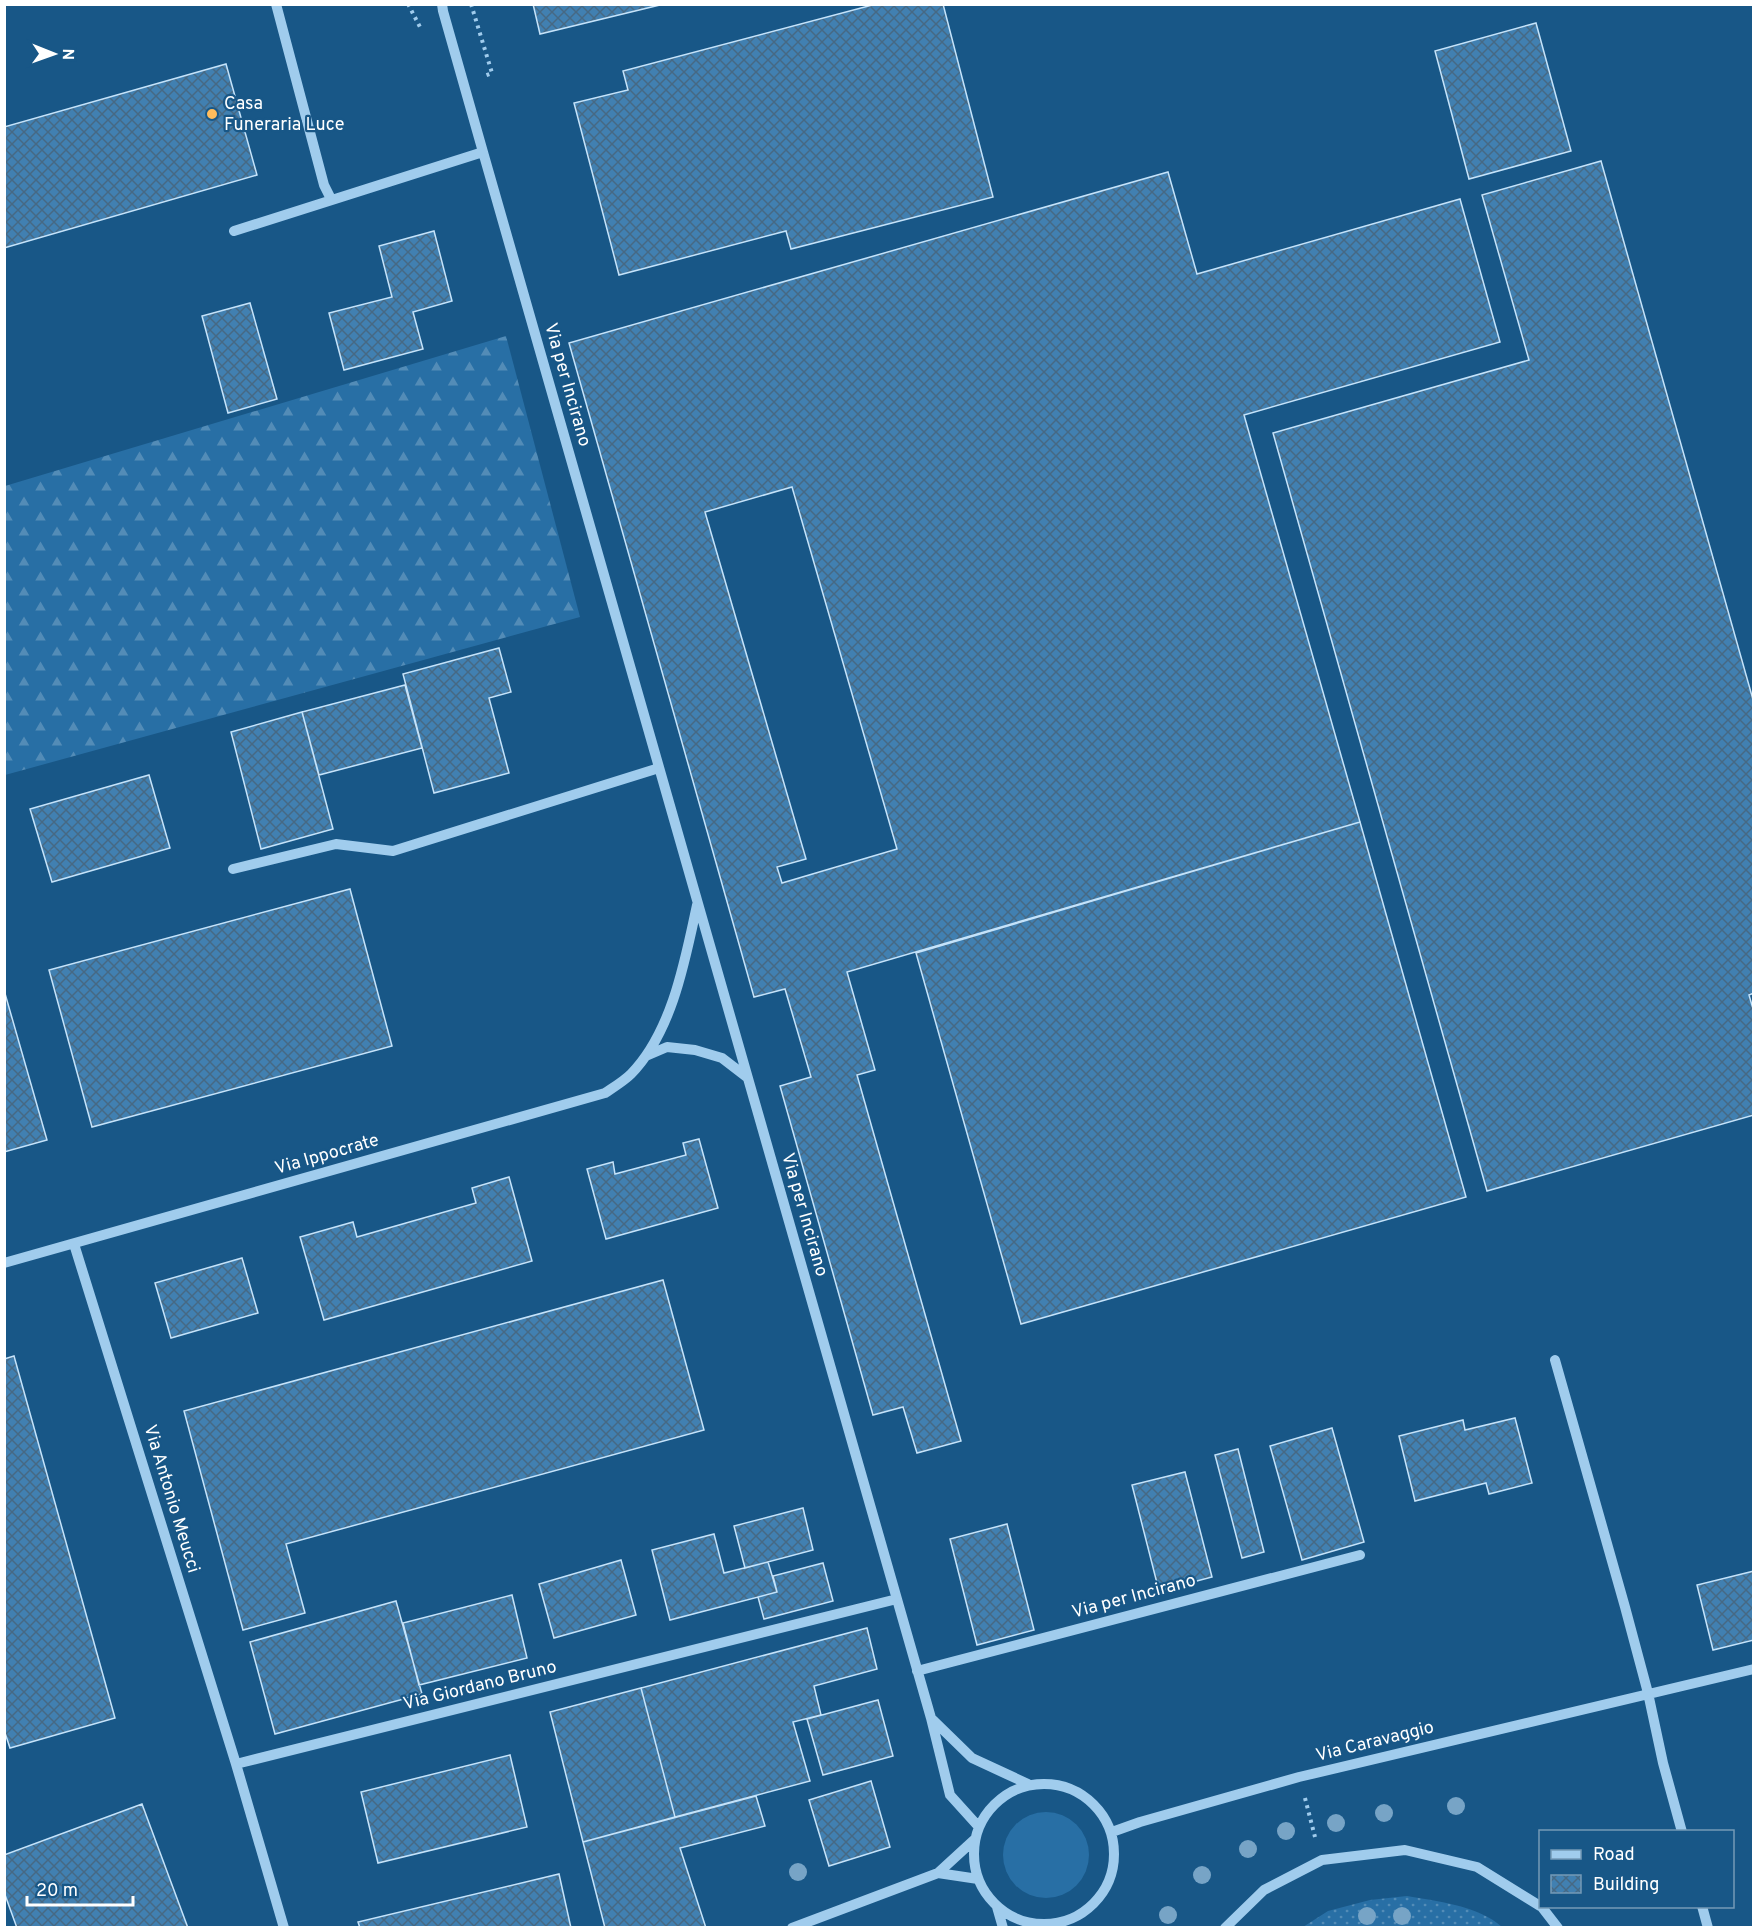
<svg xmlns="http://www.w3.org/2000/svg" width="1758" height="1932" viewBox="0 0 1758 1932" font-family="Overpass,sans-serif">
<defs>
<pattern id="forest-firs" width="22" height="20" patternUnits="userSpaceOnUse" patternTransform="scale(1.5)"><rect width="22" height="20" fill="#286fa5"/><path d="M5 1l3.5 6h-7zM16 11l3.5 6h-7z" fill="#538cb7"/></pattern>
<pattern id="park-dots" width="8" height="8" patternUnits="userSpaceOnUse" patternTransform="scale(1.5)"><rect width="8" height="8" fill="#286fa5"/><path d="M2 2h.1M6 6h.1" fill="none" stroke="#538cb7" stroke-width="1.8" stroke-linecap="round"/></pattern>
<pattern id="building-cross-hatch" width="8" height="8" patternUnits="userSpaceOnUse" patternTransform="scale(1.5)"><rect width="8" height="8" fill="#4180b1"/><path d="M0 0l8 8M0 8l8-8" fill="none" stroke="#466984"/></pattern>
</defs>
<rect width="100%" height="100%" fill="#185787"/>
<!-- green -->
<path fill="#286fa5" d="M1003 1855a43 43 0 1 1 86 0a43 43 0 1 1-86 0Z"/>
<!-- forest -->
<path fill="url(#forest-firs)" d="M506 336 580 617 5 775V486Z"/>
<!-- park -->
<path fill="url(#park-dots)" d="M1407 1896C1437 1901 1479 1906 1502 1927H1303L1328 1911 1370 1900Z"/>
<!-- building -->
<path fill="url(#building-cross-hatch)" stroke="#c5e3fa" stroke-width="1.5" fill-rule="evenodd" d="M533 4H664L540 34Z
M876 4H943L993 197 791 249 786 231 619 275 574 103 628 90 623 71Z
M1536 23 1571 151 1469 179 1435 51Z
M226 64 257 175 4 248V127Z
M1601 161 1754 703V993L1749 995 1754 1012V1115L1487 1191 1273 433 1529 360 1482 195Z
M1168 172 1197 274 1460 199 1500 342 1244 415 1360 822 847 972 875 1070 857 1075 961 1441 917 1453 903 1407 873 1415 780 1086 811 1077 785 989 754 997 569 343ZM792 487 897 849 782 883 777 867 806 859 705 512Z
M434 231 452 301 413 312 423 349 344 370 329 313 392 297 379 246Z
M250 303 277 399 228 413 202 316Z
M499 648 511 692 489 698 509 773 434 793 403 674Z
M405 685 422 748 319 775 302 712Z
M302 712 333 829 261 849 231 732Z
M149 775 170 848 52 882 30 809Z
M1360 822 1466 1197 1021 1324 916 953Z
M350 889 392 1046 92 1127 49 970Z
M4 990 47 1140 4 1152Z
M699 1139 718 1208 606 1239 587 1169 613 1162 615 1174 686 1155 683 1143Z
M509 1177 532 1261 324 1320 300 1237 353 1222 357 1237 476 1203 472 1188Z
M242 1258 258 1313 171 1338 155 1283Z
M663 1280 704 1430 286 1544 305 1613 243 1630 184 1411Z
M14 1356 115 1718 10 1748 4 1730V1359Z
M1515 1418 1532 1483 1489 1494 1486 1483 1415 1501 1399 1436 1463 1420 1465 1430Z
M1332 1428 1364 1542 1302 1560 1270 1446Z
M1238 1449 1264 1552 1242 1558 1215 1455Z
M1185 1472 1212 1577 1159 1591 1132 1485Z
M803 1508 813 1550 745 1568 734 1526Z
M1007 1524 1034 1630 977 1645 950 1539Z
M714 1534 724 1573 768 1562 777 1592 670 1620 652 1550Z
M621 1560 636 1615 554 1638 539 1584Z
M823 1563 833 1601 764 1619 758 1597 777 1592 773 1576Z
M1754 1571V1640L1713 1650 1697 1585Z
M512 1595 527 1658 419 1685 403 1623Z
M396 1601 422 1694 275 1734 250 1642Z
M867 1628 877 1669 814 1686 821 1715 793 1722 810 1781 675 1817 641 1688Z
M641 1688 675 1817 583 1842 550 1712Z
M878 1700 893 1756 823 1775 807 1719Z
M510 1755 527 1827 378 1863 361 1792Z
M871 1781 890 1847 829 1866 809 1800Z
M756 1796 765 1826 680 1848 706 1928H605L583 1842Z
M142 1804 188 1928H17L4 1892V1855Z
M559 1874 571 1928H360L358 1922Z"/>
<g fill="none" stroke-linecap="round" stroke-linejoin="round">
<!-- path -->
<path stroke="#a0cced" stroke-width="4" stroke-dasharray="3 4.5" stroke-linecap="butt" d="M408 4 420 27
M471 4 492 73 484 76
M1305 1798 1315 1837"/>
<!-- minor -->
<path stroke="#a0cced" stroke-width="10" d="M276 4 324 185 331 199
M442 4 443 11 483 152 931 1718 950 1795 978 1826
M234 231 483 152
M233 869 336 844 393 851 659 768
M646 1056 667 1047 695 1050 722 1058 748 1078
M74 1244 236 1764
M4 1263 605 1093C614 1087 624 1081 631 1074 672 1032 685 961 697 905
M1555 1360 1625 1607 1648 1693 1663 1763 1682 1832
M917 1671 1360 1555
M933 1720 972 1758 1028 1784
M974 1854a70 70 0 1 1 140 0a70 70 0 1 1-140 0Z
M1112 1832 1140 1822 1299 1777 1754 1669
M974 1840 938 1873 978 1879
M1541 1906 1558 1928
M1702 1906 1708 1928
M997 1907 1003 1928
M284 1928 236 1764 897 1599
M792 1928 938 1873
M1225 1928 1264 1890 1322 1860 1405 1850 1477 1867 1540 1906"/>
</g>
<!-- trees -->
<g fill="#77a4c6">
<circle cx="1456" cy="1806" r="9"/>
<circle cx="1384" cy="1813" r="9"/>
<circle cx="1336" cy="1823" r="9"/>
<circle cx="1286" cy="1831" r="9"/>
<circle cx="1248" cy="1849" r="9"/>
<circle cx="798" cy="1872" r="9"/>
<circle cx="1202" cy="1875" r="9"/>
<circle cx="1168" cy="1915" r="9"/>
<circle cx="1367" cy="1916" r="9"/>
<circle cx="1402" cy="1916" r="9"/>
</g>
<!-- markers -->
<circle fill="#ffbc5c" stroke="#185787" stroke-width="2" cx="212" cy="114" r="6"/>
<g text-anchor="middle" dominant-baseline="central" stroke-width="4.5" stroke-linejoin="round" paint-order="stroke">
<!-- poi labels -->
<g font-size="18" fill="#fff" stroke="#185787" text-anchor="start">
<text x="224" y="104">Casa<tspan x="224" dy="21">Funeraria Luce</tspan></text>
</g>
<!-- street labels -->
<g font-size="18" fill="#fff" stroke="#185787">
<text transform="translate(567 385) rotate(74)">Via per Incirano</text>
<text transform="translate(327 1155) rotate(-16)">Via Ippocrate</text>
<text transform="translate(804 1215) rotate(74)">Via per Incirano</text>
<text transform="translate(171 1499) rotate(73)">Via Antonio Meucci</text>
<text transform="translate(1134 1597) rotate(-15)">Via per Incirano</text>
<text transform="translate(480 1686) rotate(-14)">Via Giordano Bruno</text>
<text transform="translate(1375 1742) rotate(-14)">Via Caravaggio</text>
</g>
</g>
<!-- border -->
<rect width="1758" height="1932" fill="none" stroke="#ffffff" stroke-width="12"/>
<!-- legend -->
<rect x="1539" y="1830" width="195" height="78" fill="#185787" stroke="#749ab7" stroke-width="1.5"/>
<rect x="1551" y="1850" width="30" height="9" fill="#a0cced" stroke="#749ab7" stroke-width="1.5"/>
<text x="1593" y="1860" font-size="18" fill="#ffffff">Road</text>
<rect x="1551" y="1875" width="30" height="18" fill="url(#building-cross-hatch)" stroke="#749ab7" stroke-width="1.5"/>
<text x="1593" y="1890" font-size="18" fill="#ffffff">Building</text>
<!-- north arrow -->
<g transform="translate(54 54) rotate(91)" stroke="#185787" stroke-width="4.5" paint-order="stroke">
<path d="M0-4.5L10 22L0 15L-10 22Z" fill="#ffffff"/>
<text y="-9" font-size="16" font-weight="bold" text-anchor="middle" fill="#ffffff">N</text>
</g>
<!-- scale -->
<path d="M27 1896v9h106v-9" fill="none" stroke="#ffffff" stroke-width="3"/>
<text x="36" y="1896" font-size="18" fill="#ffffff" stroke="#185787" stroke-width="4.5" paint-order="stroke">20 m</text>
</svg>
